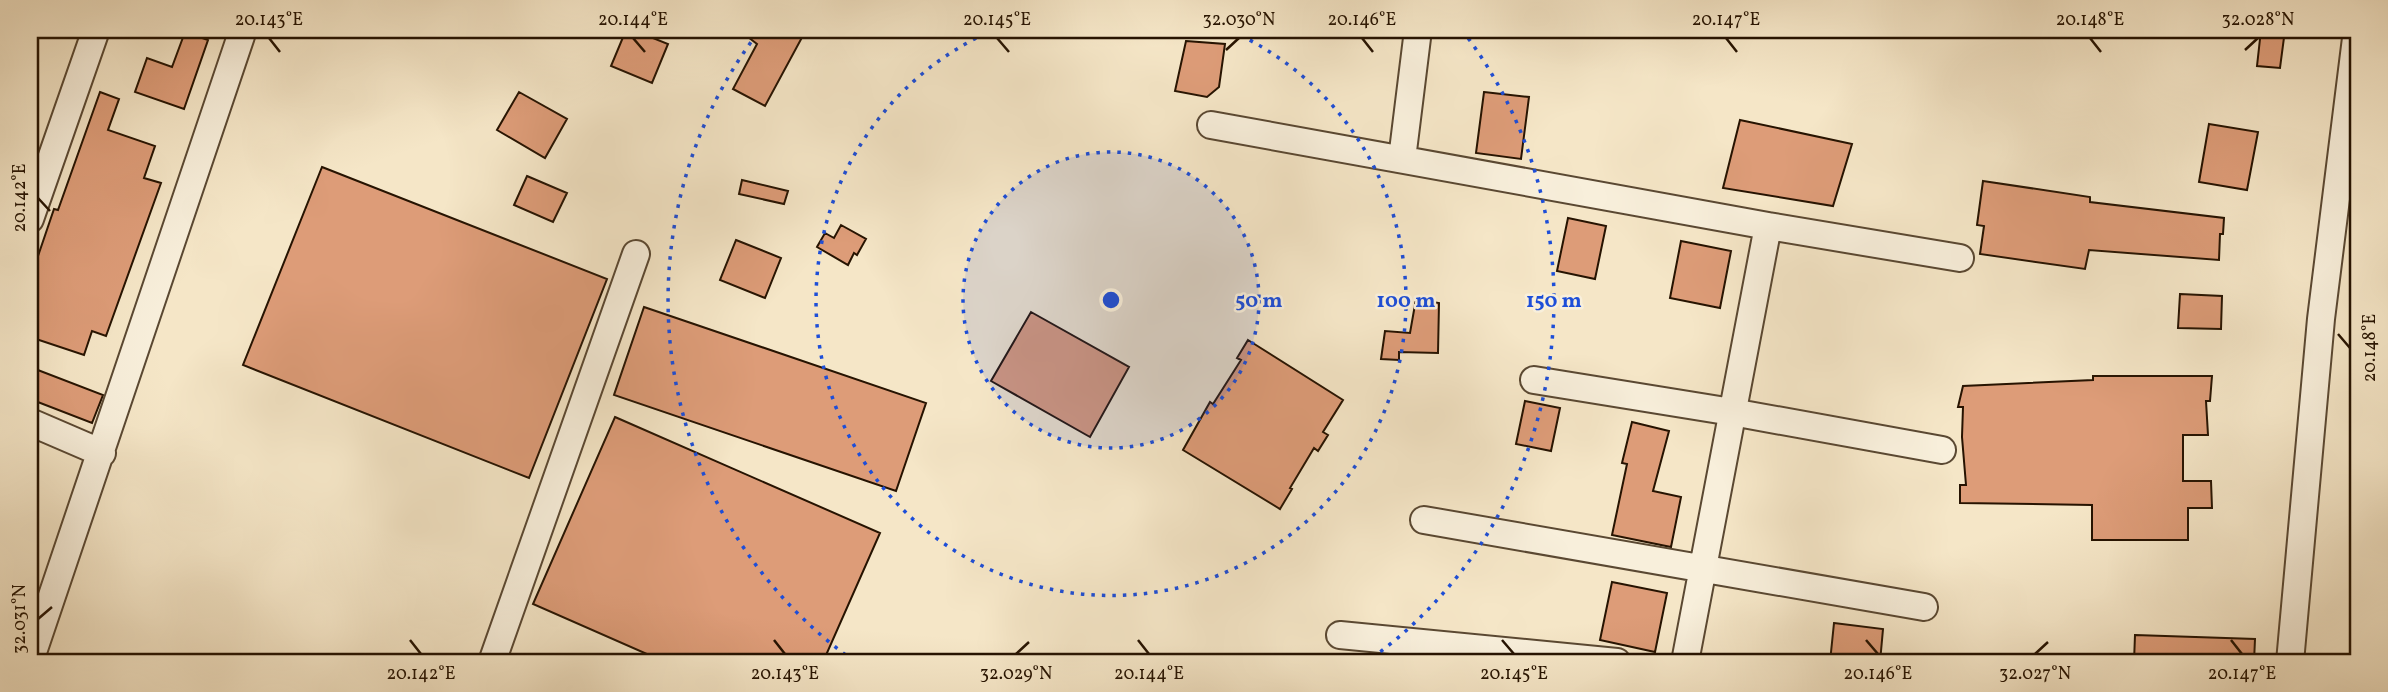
<svg xmlns="http://www.w3.org/2000/svg" width="2388" height="692" viewBox="0 0 2388 692" font-family="Vollkorn,serif">
<rect width="100%" height="100%" fill="#f5e6c7"/>
<filter id="stains"><feTurbulence type="fractalNoise" baseFrequency=".00286" numOctaves="4"/><feColorMatrix values="0 0 0 0 .2 0 0 0 0 .09 0 0 0 0 .02 0 0 0 .5 -.17"/></filter>
<radialGradient id="worn" r=".72"><stop offset=".6" stop-color="#630" stop-opacity="0"/><stop offset="1" stop-color="#630" stop-opacity=".3"/></radialGradient>
<!-- building -->
<path fill="#dd9c78" stroke="#261301" stroke-width="2" d="M626 30H633L668 44 652 83 611 66Z
M739 30H806L765 106 733 89 757 44Z
M2261 30H2285L2280 68 2257 66Z
M185 32 208 40 184 109 135 92 147 58 172 67Z
M1186 41 1225 44 1219 87 1207 97 1175 91Z
M100 92 119 99 108 130 155 146 144 178 161 183 106 336 92 331 84 355 30 337V254L38 256 54 209 58 210Z
M519 92 567 119 545 158 497 130Z
M1484 92 1529 97 1521 159 1476 153Z
M1740 120 1852 144 1833 206 1723 188Z
M2209 124 2258 132 2247 190 2199 182Z
M322 167 607 279 529 478 243 365Z
M527 176 567 193 553 222 514 205Z
M742 180 788 191 784 204 739 194Z
M1983 181 2090 197V202L2224 218 2223 234H2220L2219 260 2089 250 2085 269 1980 254 1984 226 1977 225Z
M1568 218 1606 226 1595 279 1557 271Z
M841 225 866 239 857 255 854 253 848 265 817 247 825 233 834 238Z
M736 240 781 258 765 298 720 280Z
M1681 241 1731 251 1720 308 1670 298Z
M2180 294 2222 296 2221 329 2178 328Z
M1416 299 1439 303 1438 353 1399 352V360L1381 359 1385 331 1410 333Z
M644 307 926 403 896 491 614 395Z
M1031 312 1129 367 1090 437 991 381Z
M1248 340 1343 400 1323 432 1328 435 1318 451 1314 448 1290 488 1292 489 1280 509 1183 450 1210 402 1213 404 1241 360 1237 358Z
M30 367 103 395 92 423 30 399Z
M2093 376H2212L2210 401H2206L2208 435H2183V481H2211L2212 508H2188V540H2092V505L1960 503V485H1966L1962 437 1963 407H1958L1963 386 2093 380Z
M1525 401 1560 408 1551 451 1516 444Z
M615 417 880 533 823 662H665L533 604Z
M1632 422 1669 431 1653 491 1681 497 1671 547 1612 535 1627 464 1622 463Z
M1612 582 1667 593 1655 652 1600 640Z
M1834 623 1883 629 1880 662H1830Z
M2135 635 2255 639 2254 662H2134Z"/>
<g fill="none" stroke-linecap="round" stroke-linejoin="round">
<!-- minor casing -->
<g stroke="#5a4832" stroke-width="30">
<path id="minor" d="M1211 125 1768 226 1960 258
M1402 159 1418 30
M30 219 96 30
M1534 380 1732 412 1942 450
M30 422 102 453
M1424 520 1924 607
M1340 635 1617 662
M30 661 243 30
M492 662 636 254
M1685 662 1768 226
M2290 662 2321 319 2357 30"/>
</g>
<!-- minor -->
<use href="#minor" stroke="#f8efdb" stroke-width="26"/>
</g>
<!-- ticks -->
<path fill="none" stroke="#261301" stroke-width="2.5" d="M269 38 280 52M633 38 645 52M997 38 1009 52M1362 38 1373 52M1726 38 1737 52M2090 38 2101 52M1226 50 1239 38M2245 50 2258 38M38 198 50 211M2338 334 2350 348M38 619 52 607M410 640 421 654M774 640 785 654M1138 640 1149 654M1502 640 1514 654M1866 640 1878 654M2231 640 2242 654M1016 654 1029 642M2035 654 2048 642"/>
<!-- distance rings -->
<circle cx="1111" cy="300" r="148" fill="#1d4ed8" fill-opacity=".12"/>
<g fill="none" stroke="#1d4ed8" stroke-width="3.5" stroke-dasharray="3.5 7">
<circle cx="1111" cy="300" r="148"/>
<path d="M1231 31A295 295 0 1 1 991 31"/>
<path d="M854 661A443 443 0 0 1 760 30M1462 30A443 443 0 0 1 1368 661"/>
</g>
<circle cx="1111" cy="300" r="10" fill="#1d4ed8" stroke="#f8efdb" stroke-width="3.5"/>
<g font-size="21" text-anchor="middle" font-weight="bold" fill="#1d4ed8" stroke="#f8efdb" stroke-width="5" stroke-linejoin="round" paint-order="stroke">
<text x="1259" y="307">50 m</text>
<text x="1406" y="307">100 m</text>
<text x="1554" y="307">150 m</text>
</g>
<!-- margin -->
<rect width="2388" height="692" fill="none" stroke="#f5e6c7" stroke-width="77"/>
<rect x="38" y="38" width="2312" height="616" fill="none" stroke="#261301" stroke-width="2.5"/>
<g font-size="18" text-anchor="middle" fill="#261301">
<text x="269" y="25">20.143°E</text>
<text x="633" y="25">20.144°E</text>
<text x="997" y="25">20.145°E</text>
<text x="1239" y="25">32.030°N</text>
<text x="1362" y="25">20.146°E</text>
<text x="1726" y="25">20.147°E</text>
<text x="2090" y="25">20.148°E</text>
<text x="2258" y="25">32.028°N</text>
<text transform="translate(19 198) rotate(-90)" y="6">20.142°E</text>
<text transform="translate(2369 348) rotate(-90)" y="6">20.148°E</text>
<text transform="translate(19 619) rotate(-90)" y="6">32.031°N</text>
<text x="421" y="679">20.142°E</text>
<text x="785" y="679">20.143°E</text>
<text x="1016" y="679">32.029°N</text>
<text x="1149" y="679">20.144°E</text>
<text x="1514" y="679">20.145°E</text>
<text x="1878" y="679">20.146°E</text>
<text x="2035" y="679">32.027°N</text>
<text x="2242" y="679">20.147°E</text>
</g>
<rect width="100%" height="100%" filter="url(#stains)"/>
<rect width="100%" height="100%" fill="url(#worn)"/>
</svg>
